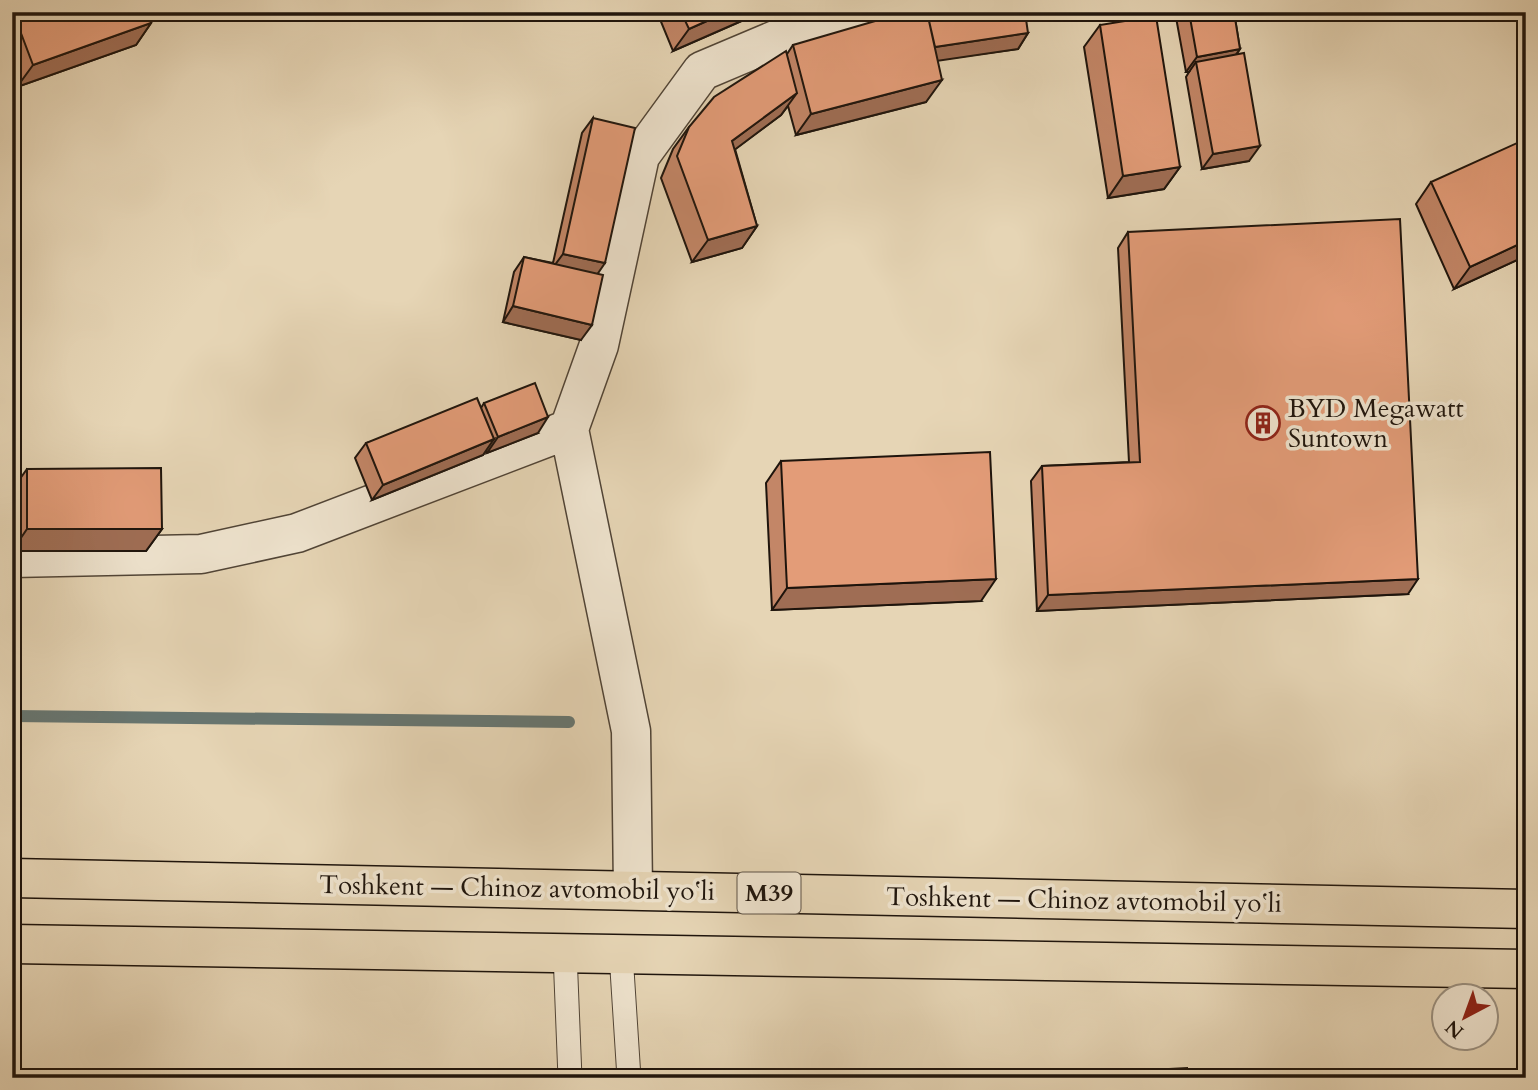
<svg xmlns="http://www.w3.org/2000/svg" width="1538" height="1090" viewBox="0 0 1538 1090" font-family="Cardo,serif">
<rect width="100%" height="100%" fill="#e6d5b5"/>
<filter id="stains"><feTurbulence type="fractalNoise" baseFrequency=".00286" numOctaves="4"/><feColorMatrix values="0 0 0 0 .2 0 0 0 0 .09 0 0 0 0 .02 0 0 0 .5 -.17"/></filter>
<radialGradient id="worn" r=".72"><stop offset=".6" stop-color="#630" stop-opacity="0"/><stop offset="1" stop-color="#630" stop-opacity=".3"/></radialGradient>
<g fill="none" stroke-linecap="round" stroke-linejoin="round">
<!-- stream -->
<path stroke="#677671" stroke-width="12" d="M12 716 569 722"/>
<!-- service casing -->
<g stroke="#504436" stroke-width="25">
<path id="service" d="M565 953 570 1078
M621 954 629 1078"/>
</g>
<!-- minor casing -->
<g stroke="#504436" stroke-width="41">
<path id="minor" d="M12 558 201 554 297 533 569 429
M633 890 631 731 569 429 599 345 640 156 702 71 823 20 859 12"/>
</g>
<!-- trunk casing -->
<g stroke="#1e140c" stroke-width="41">
<path id="trunk" d="M12 878 1526 909
M12 944 1526 969"/>
</g>
<!-- service -->
<use href="#service" stroke="#efe4cf" stroke-width="23"/>
<!-- minor -->
<use href="#minor" stroke="#efe4cf" stroke-width="38"/>
<!-- trunk -->
<use href="#trunk" stroke="#e6d5b5" stroke-width="38"/>
</g>
<!-- wall -->
<path fill="#c38667" stroke="#1e140c" stroke-width="2" d="M12 12H147L151 23 136 45 17 87 12 73Z
M657 12H762L673 51Z
M1175 12H1234L1240 49 1236 55 1249 161 1202 169 1186 77 1189 72H1186Z
M1100 25 1180 167 1164 189 1108 198 1084 47Z
M1028 33 1018 49 937 60 926 102 796 135 788 106 781 115 735 149 757 226 742 248 692 262 661 178 673 149 689 127 787 54 793 45Z
M593 118 597 274 581 340 503 322 514 272 524 257 553 263 582 133Z
M1431 182 1526 256 1454 289 1416 204Z
M1128 232 1408 594 1037 611 1031 481 1042 466 1129 462 1118 248Z
M484 403 538 433 487 453 486 450 483 455 372 500 355 458 366 443 481 408Z
M781 461 981 601 772 610 766 483Z
M27 469 162 529 146 551H12V490Z"/>
<!-- shaded-wall -->
<path fill="#9f6d54" stroke="#1e140c" stroke-width="2" d="M727 12H762L673 51 689 29Z
M151 23 136 45 17 87 33 65Z
M1028 33 1018 49 923 63 934 47Z
M1240 49 1229 64 1196 62 1189 72H1186L1197 57Z
M942 80 926 102 796 135 811 114Z
M797 93 781 115 717 163 732 141Z
M1260 146 1249 161 1202 169 1213 154Z
M1180 167 1164 189 1108 198 1123 176Z
M757 226 742 248 692 262 708 240Z
M1526 241V256L1454 289 1470 267Z
M563 254 605 263 594 279 552 269Z
M513 306 592 325 581 340 503 322Z
M548 417 538 433 487 453 498 437Z
M494 439 483 455 372 500 383 485Z
M27 529H162L146 551H12Z
M996 579 981 601 772 610 787 588Z
M1418 579 1408 594 1037 611 1048 595Z"/>
<!-- building -->
<path fill="#e39c78" stroke="#1e140c" stroke-width="2" d="M13 12H147L151 23 33 65Z
M681 12H727L689 29Z
M906 12H927L942 80 811 114 793 45Z
M927 12H1025L1028 33 935 47Z
M1189 12H1234L1240 49 1197 57Z
M1156 16 1180 167 1123 176 1100 25Z
M786 51 797 93 732 141 757 226 708 240 677 156 689 127 714 97Z
M1244 53 1260 146 1213 154 1196 62Z
M593 118 635 128 605 263 563 254Z
M1526 139V241L1470 267 1431 182Z
M1400 219 1418 579 1048 595 1042 466 1140 462 1128 232Z
M524 257 603 275 592 325 513 306Z
M535 383 548 417 498 437 484 403Z
M477 398 494 439 383 485 366 443Z
M990 452 996 579 787 588 781 461Z
M161 468 162 529H27V469Z
M12 490H14L15 535H12Z
M1187 1068V1078H995Z"/>
<!-- icons -->
<defs>
<g id="building-ring" transform="scale(1.75)"><circle r="9.5" fill="#efe4cf" stroke="#8f2418" stroke-width="1.5"/><path d="M-4-6H4V6H1V3H-1V6H-4ZM-2.5-4.3h1.7v1.8h-1.7ZM.8-4.3h1.7v1.8H.8ZM-2.5-1h1.7V.8h-1.7ZM.8-1h1.7V.8H.8Z" fill="#8f2418"/></g>
</defs>
<g fill-rule="evenodd">
<use href="#building-ring" x="1263" y="423"/>
</g>
<g text-anchor="middle" dominant-baseline="central" stroke-width="7" stroke-linejoin="round" paint-order="stroke">
<!-- shield labels -->
<rect fill="#efe4cf" stroke="#5d5246" stroke-width="2" x="737.5" y="872.5" width="63" height="41" rx="5"/>
<g font-size="24" font-weight="bold" fill="#1e140c">
<text x="769" y="893">M39</text>
</g>
<!-- poi labels -->
<g font-size="26" fill="#1e140c" stroke="#efe4cf" text-anchor="start">
<text x="1288" y="408">BYD Megawatt<tspan x="1288" dy="30">Suntown</tspan></text>
</g>
<!-- street labels -->
<g font-size="26" fill="#1e140c" stroke="#efe4cf">
<text transform="translate(517 888) rotate(1)">Toshkent — Chinoz avtomobil yoʻli</text>
<text transform="translate(1084 900) rotate(1)">Toshkent — Chinoz avtomobil yoʻli</text>
</g>
</g>
<!-- margin -->
<rect width="1538" height="1090" fill="none" stroke="#e6d5b5" stroke-width="42"/>
<rect x="14" y="14" width="1510" height="1062" fill="none" stroke="#1e140c" stroke-width="3.5"/>
<rect x="21" y="21" width="1496" height="1048" fill="none" stroke="#1e140c" stroke-width="2"/>
<!-- north arrow -->
<g transform="translate(1465 1017) rotate(221)"><circle r="33" fill="#efe4cf" stroke="#9b9181" stroke-width="2"/>
<path d="M0-5L12 26L0 18L-12 26Z" fill="#8f2418"/>
<text y="-10" font-size="19" font-weight="bold" text-anchor="middle" fill="#1e140c">N</text>
</g>
<rect width="100%" height="100%" filter="url(#stains)"/>
<rect width="100%" height="100%" fill="url(#worn)"/>
</svg>
